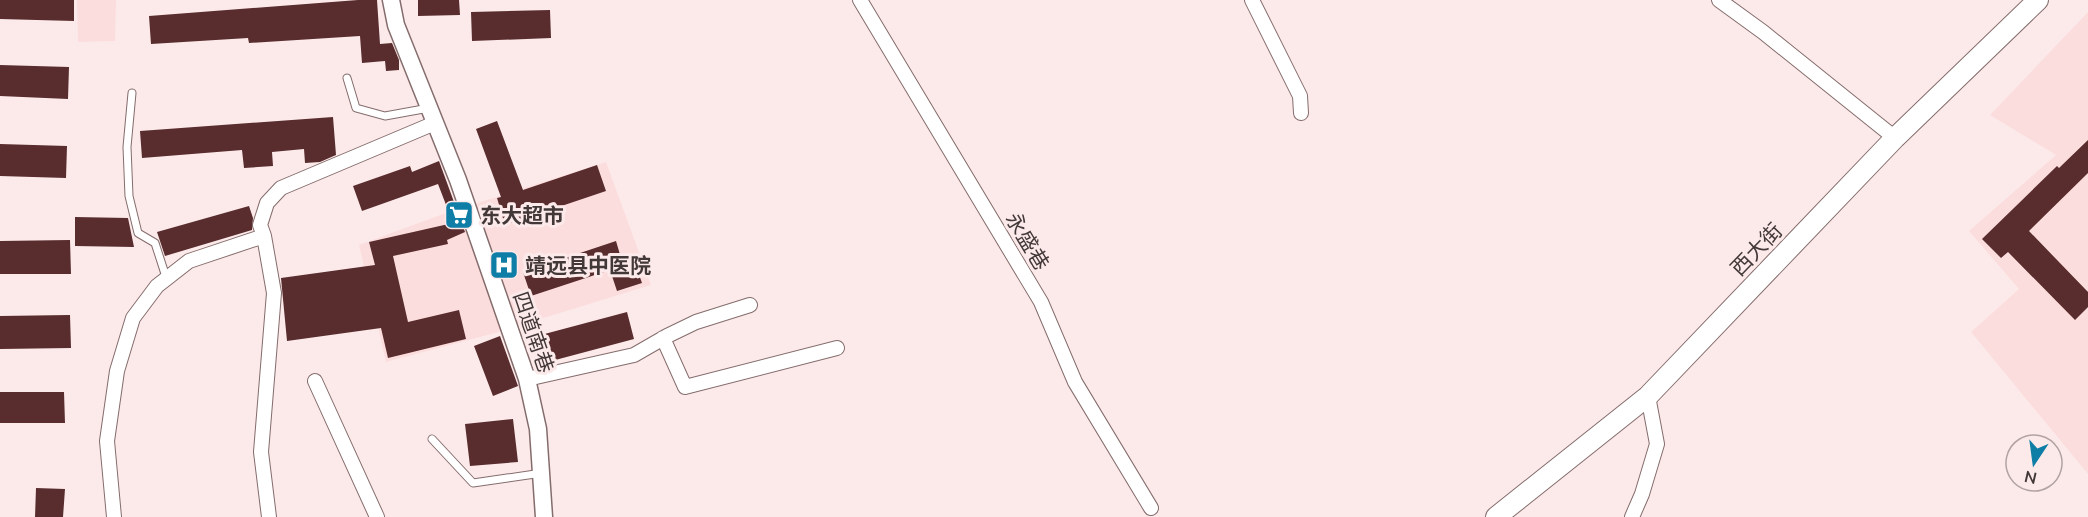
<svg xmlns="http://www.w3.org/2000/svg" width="2088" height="517" viewBox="0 0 2088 517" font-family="Mulish,'Noto Sans SC',sans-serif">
<rect width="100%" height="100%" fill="#fceaea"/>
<!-- built -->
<path fill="#fcdddd" d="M77 0H116L115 41 78 42Z
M2088 12V474L1971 332 2019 289 1969 231 2056 155 1990 115Z
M606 162 651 285 495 333 386 362 359 245 443 214Z"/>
<!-- building -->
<path fill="#592c2e" d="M0 0H74V21L0 19Z
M358 0H377L380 44 392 43 399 60V70L386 71 385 61 362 63 360 36 249 43 248 38 151 44 149 16Z
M418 0H459L460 15 418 16Z
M550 10 551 38 472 41 471 12Z
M0 65 69 67 68 99 0 96Z
M333 117 336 155 320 162 305 163 304 149 272 152 273 166 244 168 242 150 142 158 140 131Z
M497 121 523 190 597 165 606 191 505 225 497 198 501 197 476 129Z
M2088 140V173L2029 231 2088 292V307L2075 320 2008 252 2001 258 1982 239 2057 166 2059 168Z
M0 144 67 146 66 178 0 176Z
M439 161 465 232 447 240 448 244 393 256 408 322 459 310 466 339 388 358 381 328 287 341 281 278 375 265 369 242 453 223 438 184 362 211 353 186 410 166 412 172Z
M249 206 253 218 252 230 165 256 157 232Z
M75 217 128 218 134 247 75 246Z
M70 240 71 274H0V241Z
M616 241 621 258 632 255 642 283 617 291 610 270 531 296 523 272Z
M627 312 634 339 544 363 537 336Z
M70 315 71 348 0 349V316Z
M500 336 518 386 493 396 474 346Z
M0 392H64L65 423H0Z
M513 419 518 462 470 466 465 424Z
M36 488 65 489 63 517H35Z"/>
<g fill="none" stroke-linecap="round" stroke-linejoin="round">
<!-- service casing -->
<g stroke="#856c6c" stroke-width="9">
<path id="service" d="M347 78 356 108 385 116 429 108
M132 93 127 147 129 196 138 233 155 243 166 277
M432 439 473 483 542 473"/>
</g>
<!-- minor casing -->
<g stroke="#856c6c" stroke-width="16">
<path id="minor" d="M860 0 1041 302 1075 382 1151 508
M1252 0 1300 96 1301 113
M1719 0 1763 32 1895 138
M663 338 685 387 837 348
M527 379 634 355 667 336 696 322 750 305
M315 381 377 517
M114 517 107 441 117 371 133 318 157 286 189 261 264 236
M269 517 261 452 274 293 264 236 260 225 267 203 281 188 435 123
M1632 517 1642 494 1657 444 1648 396"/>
</g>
<!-- tertiary casing -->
<g stroke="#856c6c" stroke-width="19">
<path id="tertiary" d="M391 0 396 25 458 180 527 379 538 429 544 517"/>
</g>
<!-- secondary casing -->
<g stroke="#856c6c" stroke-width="22">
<path id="secondary" d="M1496 517 1648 396 1895 138 2038 0"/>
</g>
<!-- service -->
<use href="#service" stroke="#fff" stroke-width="7"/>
<!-- minor -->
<use href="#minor" stroke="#fff" stroke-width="14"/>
<!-- tertiary -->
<use href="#tertiary" stroke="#fff" stroke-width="16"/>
<!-- secondary -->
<use href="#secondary" stroke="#fff" stroke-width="20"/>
</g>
<!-- icons -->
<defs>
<g id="supermarket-square" transform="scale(1.5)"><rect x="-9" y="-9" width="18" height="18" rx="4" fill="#0f7ea6" stroke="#fceaea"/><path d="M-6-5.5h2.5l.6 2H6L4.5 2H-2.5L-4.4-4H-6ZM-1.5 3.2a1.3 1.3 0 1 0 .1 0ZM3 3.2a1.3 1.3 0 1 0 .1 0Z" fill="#fff"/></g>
<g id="hospital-square" transform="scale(1.5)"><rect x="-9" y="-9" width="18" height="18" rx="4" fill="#0f7ea6" stroke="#fceaea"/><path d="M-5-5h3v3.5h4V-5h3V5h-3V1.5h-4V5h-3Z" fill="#fff"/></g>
</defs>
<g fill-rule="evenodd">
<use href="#supermarket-square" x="459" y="215"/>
<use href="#hospital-square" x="504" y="265"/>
</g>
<g text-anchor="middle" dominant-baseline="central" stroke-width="6" stroke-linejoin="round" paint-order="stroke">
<!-- poi labels -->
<g font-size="21" font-weight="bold" fill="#433838" stroke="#fceaea" text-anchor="start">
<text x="480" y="215">东大超市</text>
<text x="525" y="265">靖远县中医院</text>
</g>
<!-- street labels -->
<g font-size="21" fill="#433838" stroke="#fceaea">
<text transform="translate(1028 241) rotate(59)">永盛巷</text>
<text transform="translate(1756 249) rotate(-46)">西大街</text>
<text transform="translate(534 332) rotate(71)">四道南巷</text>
</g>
</g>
<!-- north arrow -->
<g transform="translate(2034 463) rotate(193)"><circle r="28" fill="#fceaea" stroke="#b2a3a3" stroke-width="1.5"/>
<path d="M0-4.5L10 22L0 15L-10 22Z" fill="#0f7ea6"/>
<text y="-9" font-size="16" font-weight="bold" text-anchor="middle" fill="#433838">N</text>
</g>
</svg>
